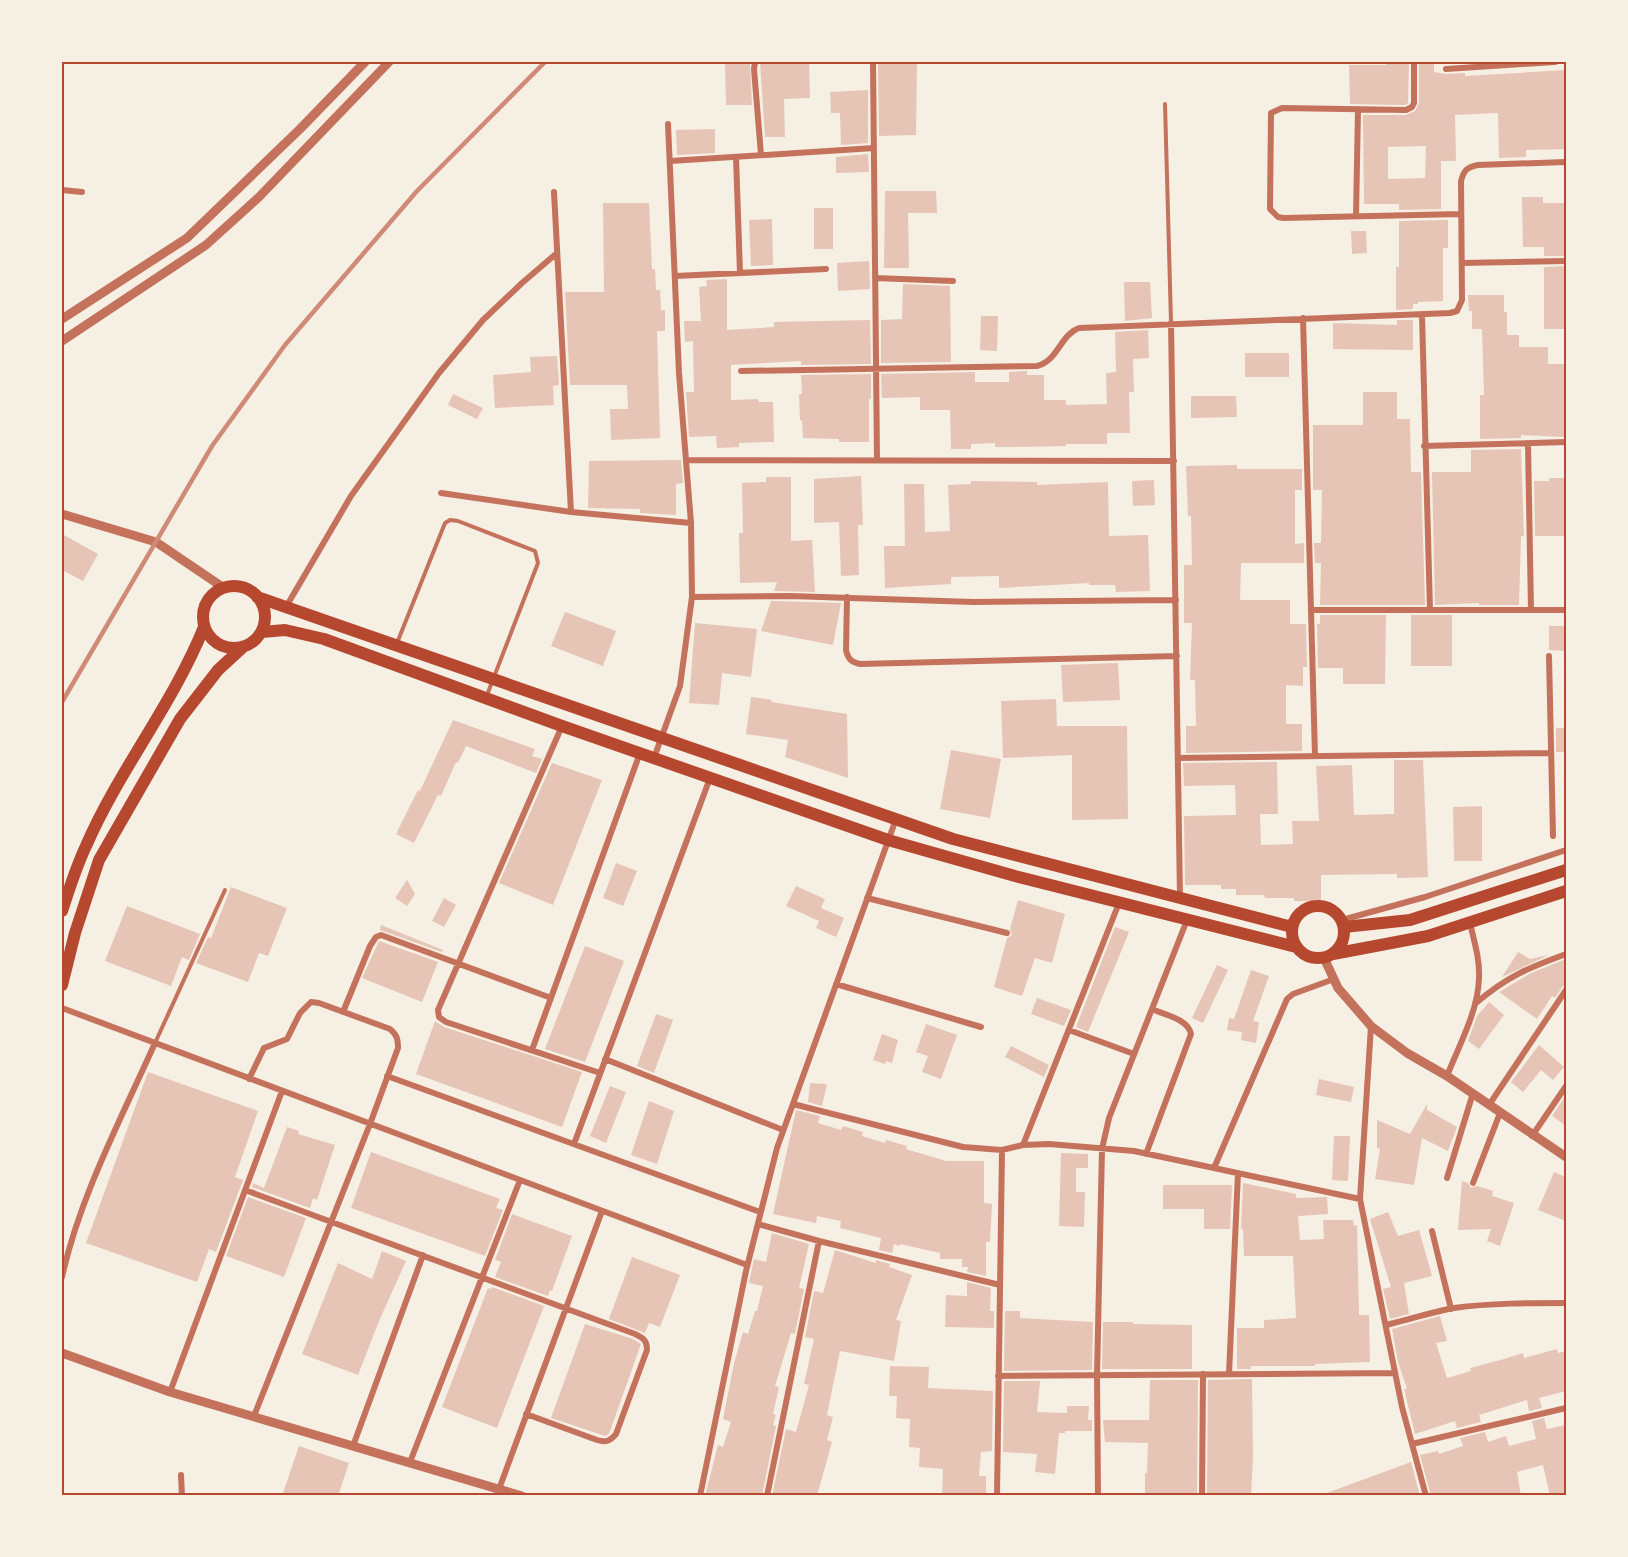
<svg xmlns="http://www.w3.org/2000/svg" width="1628" height="1557" viewBox="0 0 1628 1557" font-family="Montserrat,sans-serif">
<rect width="100%" height="100%" fill="#f6efe4"/>
<!-- building -->
<path fill="#e6c5b7" fill-rule="evenodd" d="M750 62 752 105H726L725 63Z
M760 62H809L810 98 784 99 785 137H765Z
M878 62H917L916 135 879 136Z
M1386 62H1409L1408 103 1405 105 1350 104 1349 65H1386Z
M1419 62H1434V72L1446 74 1465 73V76L1566 70V149L1526 150V157L1499 158 1498 113 1455 115 1456 161H1441V209L1399 210V204H1364L1363 115H1406L1415 111 1419 103ZM1426 146 1425 178 1388 179V147Z
M868 90V143L841 145 840 113H831L830 92Z
M715 129V153L677 155 676 130Z
M868 154 869 172 836 173V157Z
M885 191H936L937 213H908L909 268H884Z
M1522 197H1543V203H1565V256H1544V247H1523Z
M603 203H649L652 269H655L656 290H660L661 310H665V331H657L660 438 611 440 610 409H628L627 385H570L565 292H604Z
M814 208H833V249H814Z
M772 219 773 265 751 266 749 220Z
M1448 220V248H1443V301L1418 302V304H1413V309L1396 310V267H1399V221Z
M1351 231H1366L1367 253 1352 254Z
M869 261 870 289 838 291 837 263Z
M1566 266V329H1544V267Z
M727 279V330L774 327V322L870 320 871 364 801 365V361L731 365V400L758 399 759 402H773L774 442 739 443V447L717 448 716 436 689 437 686 392H694L693 341 685 342 684 321H701L699 287 707 286 706 280Z
M1124 282H1150L1152 318 1125 321Z
M903 284 950 286 951 362 881 363V320L902 319Z
M1468 295H1504V312H1507V335H1519V347H1548V364H1566V437L1521 435V438L1480 439V395H1484L1482 329H1472V311H1469Z
M981 316H998L997 351 980 350Z
M1397 320H1413V350L1333 349V323L1397 325Z
M1148 330 1149 358 1133 359 1134 392H1129L1130 433H1107V444H1066V446L1018 447H995V443L971 444V449H951L950 410H920V397L882 398 881 374 975 372V382H1009V372L1027 371V375H1044V400H1066V405L1107 404 1106 373 1116 372 1115 332Z
M1245 353H1289V377H1245Z
M557 356 559 385 553 386 554 405 495 408 493 375 531 372 530 357Z
M871 374V399H869V442H839V439L803 438 802 420 800 421 799 394H802L801 375Z
M1363 392H1397V419H1410L1411 472H1421L1425 605H1320L1321 563H1315L1314 543H1321L1322 490H1313V425H1363Z
M453 394 483 408 477 419 448 405Z
M1191 396H1236L1237 417 1191 418Z
M1521 449 1524 536H1521L1519 605H1479V603L1435 605 1432 472H1471V450Z
M681 460 683 483 676 484V515L640 513V509L588 508 589 461Z
M1237 465V469H1302V490H1295V544L1304 543V563H1241L1240 600H1290V624H1306L1307 667H1303V686L1286 685V724H1302V751L1186 753V726H1196L1195 680H1190L1192 623H1184V565H1192L1191 516H1188L1186 466Z
M861 476 863 525H858L859 575 841 576 839 522 814 523V479Z
M766 477H791V541L812 540 815 592 774 591 777 582 740 583 739 533H743L742 483 766 482Z
M1549 478H1565V536H1535L1534 481H1549Z
M1154 480 1155 505 1133 506 1132 481Z
M971 481 1037 482V485L1108 482 1109 536 1148 535 1150 591 1116 592 1115 585H1089V583L999 588V576L951 577V584L885 588 884 546H905L904 484H924L925 532 950 531 948 485 971 484Z
M62 534 98 554 83 581 62 570Z
M771 601 841 603 833 645 761 631Z
M565 612 616 631 603 666 551 646Z
M1320 615H1386L1385 684H1343V668H1318L1317 624H1320Z
M1411 615H1452V666H1411Z
M695 623 757 629 751 677 722 673 719 705 689 703Z
M1549 626H1566V651L1549 650Z
M1118 663 1120 700 1063 702 1061 665Z
M751 697 772 700 771 702 847 714 848 778 785 757 788 740 746 734Z
M1056 699 1057 726H1127L1128 819 1072 820V755L1003 758 1001 701Z
M453 720 535 749 532 756 542 759 536 773 466 746 458 763 456 762 441 796 438 795 414 843 396 834 418 790 420 791Z
M1556 728H1566V752H1556Z
M951 750 1001 759 990 818 940 809Z
M1394 760H1423L1428 877 1397 878V874L1321 875V901H1294V898H1265L1264 895H1236V889H1221V885H1185L1184 816 1236 815 1235 785 1184 786 1183 763 1277 762 1278 814H1260L1261 845 1293 844 1292 821H1319L1316 766 1352 765 1354 815 1394 814Z
M552 763 602 780 553 905 499 883Z
M1482 806V861H1454L1453 807Z
M616 863 637 871 623 906 603 898Z
M407 880 415 894 407 906 395 898Z
M796 886 825 899 821 908 844 918 836 937 816 928 819 921 786 906Z
M231 887 287 908 268 956 259 953 248 982 196 963 208 937 211 938Z
M444 898 456 905 444 927 432 921Z
M1018 900 1065 914 1052 963 1035 958 1022 996 994 987 1007 938 1012 935 1010 929Z
M127 906 200 934 189 960 182 957 171 986 105 961Z
M381 925 443 950 442 952 380 930Z
M1115 927 1129 932 1088 1032 1076 1027Z
M379 941 438 962 422 1002 362 978Z
M585 946 624 961 585 1062 545 1049Z
M1518 952 1530 959 1549 955 1502 977Z
M1566 959V985L1562 987 1555 998 1552 996 1537 1019 1499 992 1531 973Z
M1217 965 1228 970 1203 1023 1192 1018Z
M1251 970 1269 976 1253 1021 1259 1022 1256 1043 1241 1040 1242 1032 1227 1030 1229 1018 1234 1019Z
M1037 998 1071 1010 1064 1026 1031 1014Z
M1489 1002 1504 1015 1479 1049 1468 1041 1477 1016Z
M656 1014 673 1020 654 1073 637 1066Z
M435 1021 444 1027 582 1072 562 1127 416 1074Z
M926 1024 957 1035 941 1079 922 1072 928 1056 916 1052Z
M882 1034 898 1040 892 1063 886 1061 885 1064 873 1060Z
M1539 1045 1564 1067 1553 1080 1541 1070 1523 1092 1511 1082Z
M1011 1046 1049 1065 1044 1077 1005 1057Z
M148 1072 258 1111 235 1177 243 1180 216 1252 209 1249 197 1282 86 1243Z
M1319 1079 1354 1087 1351 1102 1316 1095Z
M810 1083 827 1084 822 1106 808 1102Z
M610 1086 626 1092 606 1143 590 1136Z
M1566 1095V1126L1552 1116Z
M649 1101 674 1111 657 1164 631 1155Z
M1427 1104V1110L1457 1127 1448 1151 1422 1138 1414 1185 1375 1179 1380 1149 1377 1148V1120L1410 1134Z
M796 1110 820 1116 818 1123 841 1130 843 1126 863 1132 862 1136 885 1143 886 1140 907 1146 906 1149 946 1161H984V1203L992 1204 990 1242H986V1276L967 1272 968 1267H962V1259H940V1253L900 1244 899 1246 894 1244 892 1253 879 1250 881 1238 840 1228 841 1221 817 1216 816 1223 773 1214Z
M287 1127 299 1131 298 1134 335 1145 317 1200 313 1198 310 1208 252 1187 253 1183 264 1188Z
M1334 1136H1350L1348 1181 1332 1180Z
M371 1152 500 1199 496 1208 503 1210 485 1256 351 1208Z
M1061 1153 1088 1154V1168H1076V1192H1085L1084 1227 1059 1226Z
M1554 1172 1566 1177V1221L1538 1210Z
M1462 1181 1468 1183 1471 1188 1477 1186 1493 1191 1492 1196 1514 1203 1500 1246 1487 1241 1491 1229 1458 1230Z
M1243 1183 1296 1194V1198L1327 1197 1328 1214 1298 1216 1300 1240 1324 1239 1323 1220H1353L1354 1226 1357 1225 1359 1315H1369L1370 1362 1315 1364V1366H1251V1369H1237V1328H1264V1320L1296 1318 1293 1256H1244L1243 1229H1241Z
M1163 1185H1232L1230 1229H1204V1209H1163Z
M248 1197 306 1218 284 1277 226 1256Z
M1388 1212 1398 1236 1419 1230 1432 1276 1404 1283 1409 1314 1390 1319 1383 1289 1391 1287 1370 1219Z
M512 1214 572 1236 552 1291 550 1290 548 1296 495 1277 501 1262 495 1260Z
M772 1233 809 1244 799 1288 804 1289 795 1334 791 1333 775 1386 779 1387 773 1414 776 1415 773 1425 776 1426 762 1496H705L718 1445 723 1447 731 1422 723 1419 734 1363 743 1332 748 1334 755 1311H757L763 1286 749 1283 754 1259 766 1262Z
M835 1250 876 1263V1260L890 1264 889 1267 912 1275 896 1320 901 1321 894 1361 840 1351 827 1415 833 1417 827 1440 832 1442 817 1496H772L786 1429 796 1432 809 1385 804 1384 814 1339 805 1337 814 1291 823 1293Z
M382 1251 406 1261 379 1321 358 1375 302 1354 338 1263 372 1279Z
M632 1257 680 1275 660 1327 649 1323 645 1333 609 1319Z
M967 1282 991 1288 990 1311H994V1328L945 1327 946 1295 967 1296Z
M492 1287 544 1306 497 1428 442 1407 488 1288 491 1289Z
M1005 1311H1020V1318L1093 1322 1092 1370 1004 1371Z
M1440 1316 1447 1341 1436 1343 1447 1378 1471 1371 1470 1368 1504 1359 1523 1353 1524 1358 1557 1349 1558 1353 1566 1351V1391L1539 1398 1542 1408 1529 1411 1527 1400 1479 1415 1481 1422 1457 1428 1455 1421 1415 1434 1404 1389H1407L1398 1362 1392 1329Z
M1103 1322H1133V1324L1192 1325V1369H1102Z
M585 1324 633 1339 641 1344 609 1434 605 1436 551 1418Z
M890 1366 929 1367 928 1388 993 1391 992 1451 981 1452 979 1476H986V1496H942L943 1469 919 1467 920 1448 909 1447 910 1419 896 1418 897 1396H889Z
M1252 1379 1253 1458 1251 1496H1207L1208 1380Z
M1150 1380H1198L1197 1496H1145V1473H1147L1148 1443 1105 1442 1103 1420H1149Z
M1004 1381H1040L1037 1412 1067 1413V1406H1089L1088 1420H1092V1431H1065V1433H1059L1055 1474 1035 1472 1037 1454 1003 1452Z
M1544 1418 1547 1429 1566 1425V1496H1550L1543 1465 1517 1472 1521 1496H1431L1420 1455 1438 1451 1439 1454 1463 1446 1460 1438 1485 1432 1488 1442 1506 1436 1509 1446 1536 1439 1532 1421Z
M299 1446 349 1463 338 1496H282Z
M1411 1462 1420 1496H1325L1324 1494Z"/>
<g fill="none" stroke-linecap="round" stroke-linejoin="round">
<!-- service -->
<path stroke="#c5725c" stroke-width="4" d="M1165 104 1171 322
M397 643 445 523 450 520 458 521 535 551 538 563 487 695
M155 1043 225 890"/>
<!-- minor -->
<path stroke="#c5725c" stroke-width="6" d="M755 62 754 69 761 155
M873 62 877 460
M1414 62V103L1412 107 1406 110 1282 108 1271 113 1270 209 1278 217 1283 218 1461 214
M1446 69 1555 62
M736 157 740 273
M670 161 874 148
M62 190 82 192
M554 192 571 512
M1356 216 1358 109
M1462 263 1566 261
M675 276 826 269
M875 278 953 281
M1422 315 1430 610
M1303 318 1315 756
M1171 323 1180 898
M741 371 1037 366C1058 361 1060 335 1079 328L1450 313 1457 311 1462 300 1461 181C1464 170 1467 167 1478 165L1566 162
M1528 444 1531 610
M1424 446 1566 442
M686 460 1174 461
M441 493 571 512 691 523
M692 597 790 596 973 602 1176 600
M847 597 846 650C848 659 851 662 860 664L1177 656
M286 607 351 496 439 373 483 320 522 283 557 253
M1311 610H1566
M1549 656 1553 836
M562 726 438 1010 439 1017 446 1022 600 1073
M654 758 680 686 692 597 691 523 679 373 668 124
M1178 758 1551 753
M867 898 1007 933
M1342 920 1425 897 1566 850
M836 984 981 1027
M1476 1003C1508 976 1528 968 1566 954
M62 1008 747 1265
M343 1012 370 946 376 937 381 935 551 998
M1371 1026 1360 1199 1402 1407 1426 1496
M1069 1030 1134 1054
M532 1050 640 753
M605 1059 783 1130
M387 1076 760 1212
M1447 1076C1459 1045 1478 1012 1479 978 1480 959 1474 941 1470 923
M249 1079 264 1048 287 1039 300 1013 311 1002 319 1003 390 1029C397 1035 398 1039 398 1048L370 1124 254 1416
M793 1104 963 1147 1002 1150 1023 1145 1049 1144 1134 1151 1360 1199
M1489 1105 1566 990
M1532 1136 1566 1086
M574 1144 710 778
M1023 1145 1119 903
M1146 1154 1191 1034C1188 1019 1165 1015 1152 1009
M1214 1168 1287 999 1293 994 1334 979
M1447 1178 1473 1093
M1473 1183 1500 1113
M245 1190 635 1334C644 1338 647 1341 647 1350L616 1434C610 1441 606 1443 597 1440L526 1414
M758 1224 819 1241 1000 1285
M1432 1231 1451 1309
M62 1277C80 1196 121 1119 155 1043
M1386 1325C1408 1320 1431 1312 1454 1308 1491 1303 1529 1303 1566 1303
M1229 1374 1238 1173
M998 1376 1395 1373
M170 1392 282 1091
M1412 1444 1566 1408
M353 1446 423 1255
M410 1462 520 1180
M181 1475 182 1496
M499 1489 602 1211
M700 1496 746 1271 777 1148 896 819
M767 1496 819 1241
M997 1496 1002 1150
M1098 1496 1097 1375 1102 1149 1109 1118 1187 920
M1202 1496 1203 1374"/>
<!-- tertiary -->
<path stroke="#c5725c" stroke-width="9" d="M62 319 187 238 300 129 365 62
M62 341 206 245 259 197 389 62
M62 514 156 542 224 588
M1324 958 1338 988 1371 1026 1407 1053 1447 1076 1566 1157
M62 1353 170 1392 522 1496"/>
<!-- primary -->
<path stroke="#b5482f" stroke-width="12" d="M203 617a31 31 0 1 1 62 0a31 31 0 1 1-62 0Z
M257 597 953 839 1292 927
M262 632 285 630 324 639 562 726 888 840 1015 876 1296 947
M1292 932a26 26 0 1 1 52 0a26 26 0 1 1-52 0Z
M62 911C69 890 76 867 86 846 119 770 173 704 204 627
M1344 927 1410 920 1566 870
M1333 954 1428 936 1566 891
M62 985 75 933 99 860 180 719 218 670 243 647"/>
<!-- rail -->
<path stroke="#cf8b77" stroke-width="4.5" d="M62 702 212 446 285 345 417 191 545 62"/>
</g>
<!-- border -->
<rect width="1628" height="1557" fill="none" stroke="#f6efe4" stroke-width="126"/>
<rect x="63" y="63" width="1502" height="1431" fill="none" stroke="#b5482f" stroke-width="2"/>
</svg>
